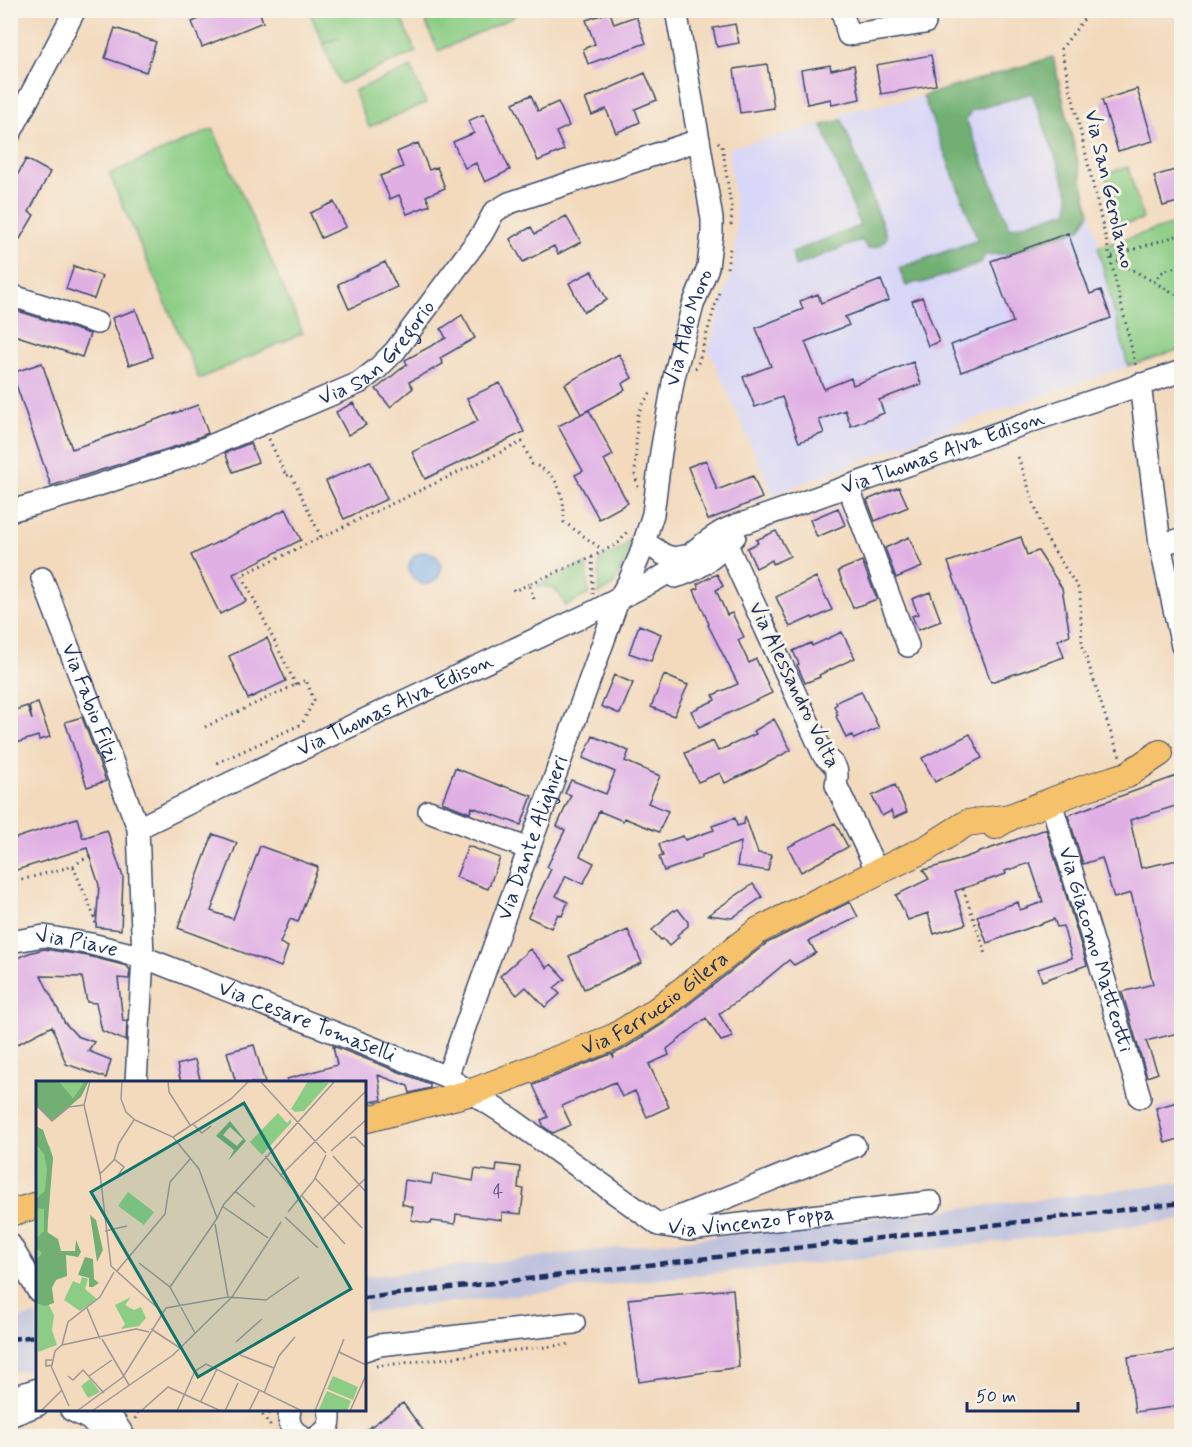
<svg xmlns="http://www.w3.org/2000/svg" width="1192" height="1447" viewBox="0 0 1192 1447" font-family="Mynerve,sans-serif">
<rect width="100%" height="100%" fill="#f7f3e8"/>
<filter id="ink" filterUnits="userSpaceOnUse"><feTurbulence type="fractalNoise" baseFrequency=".0167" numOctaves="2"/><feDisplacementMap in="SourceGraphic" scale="12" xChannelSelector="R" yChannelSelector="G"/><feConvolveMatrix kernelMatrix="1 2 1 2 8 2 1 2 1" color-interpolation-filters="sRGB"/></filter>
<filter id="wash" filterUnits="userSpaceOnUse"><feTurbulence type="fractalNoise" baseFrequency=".008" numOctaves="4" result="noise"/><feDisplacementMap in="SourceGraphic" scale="24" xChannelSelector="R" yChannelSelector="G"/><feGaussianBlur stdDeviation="1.35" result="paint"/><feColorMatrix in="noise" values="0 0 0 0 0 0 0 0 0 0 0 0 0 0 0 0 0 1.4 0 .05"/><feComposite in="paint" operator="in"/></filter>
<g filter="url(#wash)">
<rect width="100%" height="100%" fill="#f3dabd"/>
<!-- built -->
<path fill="#d9d7f7" d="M1053 57 1128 366 957 425 773 494 709 350 735 259 736 218 728 148 842 120 841 113 923 96Z"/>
<!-- industrial -->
<path fill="#c0c2dd" d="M1181 1183V1220L804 1265 732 1271 365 1312 364 1277Z
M37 1315V1369L11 1372V1319Z"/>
<!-- green -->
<path fill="#8ccd85" stroke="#547e72" stroke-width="1.5" d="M309 11H398L416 52 340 84 323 44 340 37 323 43Z
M421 11H511L514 17 438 51Z
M411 67 426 103 369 127 354 91Z
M213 129 303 333 199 379 109 174Z
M1128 167 1143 219 1120 225 1105 174Z
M1181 222V349L1128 366 1098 247Z
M634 533 631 546 614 584 599 594V560L623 548Z
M586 563 589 594 565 606C560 589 554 587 537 586Z"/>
<!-- forest -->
<path fill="#71b072" stroke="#467068" stroke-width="1.5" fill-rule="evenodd" d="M1053 57 1090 213 1080 229 1013 253 985 255 980 264 922 283 917 282 906 286 899 268 978 240 923 96ZM1032 93 1069 194 1068 211 1010 228 966 120 971 111Z
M842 120 887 237 881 245 868 249 862 240 795 266 792 252 860 226 822 125Z"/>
<!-- water -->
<path fill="#76aee6" stroke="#486ea2" stroke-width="1.5" d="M409 568a16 16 0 1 1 32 0a16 16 0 1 1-32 0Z"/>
<g id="blocks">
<!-- building -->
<path fill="#e0b0e5" d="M219 10H259L263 22 202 47 192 22Z
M610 12 614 24 636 16 646 43 588 64 583 49 595 44 586 20Z
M735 24 739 43 717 47 713 28Z
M115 28 156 42 146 72 105 58Z
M931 55 936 85 881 94 876 65Z
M767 64 774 108 740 113 734 69Z
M830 65 831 70 854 65 860 99 832 105 831 99 807 104 801 70Z
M645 73 657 100 635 109 640 122 616 133 606 109 592 115 585 99Z
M1137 89 1153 141 1118 151 1102 100Z
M531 95 538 111 558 102 569 126 556 132 564 150 538 161 513 103Z
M484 114 510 170 485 182 476 163 465 168 453 142 474 133 468 121Z
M418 143 429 170 437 167 445 188 426 196 430 205 407 214 399 195 390 199 380 176 403 167 397 152Z
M26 159 50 172 29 212 34 215 20 239 10 233V189Z
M1182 168V201L1163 206 1154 176Z
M334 202 346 227 321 238 310 213Z
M566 216 581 242 558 254 554 246 523 262 510 239 531 227 535 234Z
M1068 233 1090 294 1101 290 1111 318 961 372 951 345 1013 322 991 261Z
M385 262 397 287 349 309 338 284Z
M74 266 102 276 94 299 66 289Z
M592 271 607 300 584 312 569 283Z
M881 280 889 300 845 317 849 325 805 342 824 389 851 378 853 385 913 362 921 384 879 400 884 413 851 426 845 410 819 420 824 433 799 442 782 397 755 407 743 377 771 366 756 328 803 309 800 301 818 294 821 303Z
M922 297 939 342 928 346 912 301Z
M136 310 153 357 129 365 112 318Z
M18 311 90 334 82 357 11 334Z
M462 315 475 338 440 358 443 364 409 382 413 388 390 407 376 389 407 364 405 360 446 338 441 329Z
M619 354 632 378 622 384 625 390 581 414 565 384Z
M42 363 72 449 198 405 208 433 180 445 51 486 12 373Z
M500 383 524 432 425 479 412 452 478 421 467 398Z
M353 403 366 425 348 435 336 412Z
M589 410 613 455 604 460 628 503 599 519 575 475 583 471 558 426Z
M250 443 258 462 233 472 225 453Z
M706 460 717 490 753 476 762 498 708 520 688 467Z
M370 461 387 499 344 519 326 481Z
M899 487 908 507 875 521 867 500Z
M838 508 845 525 817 537 810 520Z
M286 509 301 540 233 574 246 601 220 614 191 555Z
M776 531 790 556 773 564 772 560 756 568 747 548 758 543 756 540Z
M909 537 922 567 896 578 885 548Z
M1021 537 1027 555 1038 551 1062 588 1070 635 1058 640 1064 657 991 682 948 562Z
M862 561 877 599 853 608 838 571Z
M717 574 723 586 716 590 727 615 732 613 744 637 738 640 749 663 756 659 772 693 699 727 691 711 715 700 713 695 738 684 708 625 709 624 694 590 699 588 697 584Z
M816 577 832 610 813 619 812 617 790 627 776 597Z
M930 592 941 621 918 630 912 616 918 614 912 599Z
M639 625 661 634 651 661 629 653Z
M842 632 855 658 819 675 820 677 805 683 797 665 799 664 793 651 811 643 812 646Z
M267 638 286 681 248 699 229 656Z
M614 675 633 683 620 714 601 706Z
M664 675 688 685 674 716 651 707Z
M861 691 879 728 854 739 852 735 846 738 836 716 838 715 834 706 837 704 836 702Z
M38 703 50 737 39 740 38 736 10 745V712L27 706 32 720 29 706Z
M82 717 106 781 87 787 65 722Z
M774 719 791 750 760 767 725 783 720 773 698 782 685 753 713 741 718 751 756 734 754 731Z
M970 734 982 758 935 782 922 758Z
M593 736 629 751 625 761 660 776 648 803 668 811 659 832 624 818 623 821 599 811 580 856 594 863 583 884 566 876 556 896 568 902 562 916 558 914 551 928 528 917 551 869 547 867 565 830 557 826 571 795 565 793 571 780 606 794 615 772 583 758Z
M455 768 501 786V785L532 796 521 825 472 807 470 813 442 802Z
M1182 774V804L1130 820 1141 868 1182 859V875L1179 876 1180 882H1178L1182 899V1032L1146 1041 1158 1073 1147 1077 1122 992 1153 984 1131 893 1114 898 1102 858 1083 864 1068 815Z
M895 785 907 812 894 818 891 811 882 816 872 796Z
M745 816 758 853 771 855 768 871 737 866 741 842 702 855V858L664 871 659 857 663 856 659 844 683 836 685 840 714 830 712 826 735 818 737 826 744 824Z
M77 818 83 838 107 830 123 877 121 930 96 927 99 885 87 848 10 872V840Z
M835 823 848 847 801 872 788 847Z
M1046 829 1087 965 1042 981 1038 969 1072 958 1063 926 1057 927 1054 919 987 943 977 916 1018 902 1020 910 1043 902 1030 863 1005 871 1006 874 955 891 966 924 934 934 928 913 908 920 896 895 929 879 923 870 946 864Z
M213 834 237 843 211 911 233 919 260 846 318 867 298 922 290 919 280 943 288 947 281 967 178 928Z
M468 846 500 858 488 889 456 877Z
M753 884 762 897 732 918 708 915Z
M850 902 858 917 809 941 816 953 794 965 789 960 753 990 719 1014 733 1037 721 1041 706 1018 667 1049 669 1055 649 1064 669 1107 647 1117 635 1091 622 1097 615 1082 562 1106 571 1125 553 1133 544 1127 541 1120 548 1117 533 1085 611 1054 614 1058 613 1054 622 1050 666 1022 767 943Z
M678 909 688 922V926L677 935 679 937 669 946 663 939 661 940 652 930 664 920 663 919 674 910 675 911Z
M628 930 642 963 584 989 569 956Z
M44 949 88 956 127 966 130 970 129 979 118 978 123 1021 127 1020 126 1041 102 1031 96 1003 87 1002 82 977 41 976 65 1023 77 1036 94 1042 88 1051 111 1060 106 1078 66 1064 52 1026 10 1048V961L29 953Z
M530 949 547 968 551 964 565 979 554 988 560 994 545 1007 526 987 517 995 500 976Z
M254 1045 265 1083H236L227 1052Z
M333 1046 430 1084V1088L410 1093 408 1086 378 1075 382 1100 364 1103V1083H288L287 1079 337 1065Z
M195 1060 201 1083H181L177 1065Z
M1177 1102 1179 1109H1182V1138L1165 1143 1156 1108Z
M497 1164 520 1167 518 1188 524 1189 521 1214 502 1212V1220L456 1214 455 1224 432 1221 431 1224 411 1220 413 1207 402 1204 405 1180 431 1184 433 1174 473 1181 475 1169 496 1172Z
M733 1289 739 1367 639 1382 628 1299Z
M1182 1350V1406L1135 1412 1128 1357Z
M403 1403 428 1437H357Z"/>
</g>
</g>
<g filter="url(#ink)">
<use href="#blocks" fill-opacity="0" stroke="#3b496c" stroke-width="1.5"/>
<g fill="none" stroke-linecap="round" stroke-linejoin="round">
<!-- minor casing -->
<g stroke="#3b496c" stroke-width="24">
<g id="minor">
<path d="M842 10 848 35 925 23"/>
<path d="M10 134 75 10"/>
<path d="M10 295 97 323"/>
<path d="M1140 384 1160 544 1182 646"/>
<path d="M848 486 908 646"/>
<path id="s1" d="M10 511 71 494 184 457 359 383 377 369 395 351 482 234 494 212 509 203 699 140"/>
<path d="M721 532 824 756C837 766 839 770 836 785L877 871"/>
<path d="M1160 544 1182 539"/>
<path d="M654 548C668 559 673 559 690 555"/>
<path d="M675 577C699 571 719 554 735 536"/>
<path id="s2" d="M42 578 138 828 143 957 136 1082"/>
<path id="s3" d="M1051 802 1140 1097"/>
<path d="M429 811 529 849"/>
<path id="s4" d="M138 828 230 783 597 610C622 596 650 585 674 569 683 563 690 554 699 547 713 536 729 525 747 522L1038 419 1182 371"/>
<path id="s5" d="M10 942 44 936 91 944 143 957 447 1077 506 1115 659 1225 689 1230 931 1202"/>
<path id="s6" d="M447 1077 619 598 629 581 640 555 653 514 661 452 674 377 693 305 708 267 712 233V219L699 140 676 10"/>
<path d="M659 1225 855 1146"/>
<path d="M10 1244 38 1291"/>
<path d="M364 1350 379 1345 574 1323"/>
<path d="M10 1398 38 1389"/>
<path d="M71 1410 89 1419 106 1436"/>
<path d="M103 1410 115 1422 124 1436"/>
<path d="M290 1410C287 1422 291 1430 301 1436"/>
<path d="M10 1416 38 1405"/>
<path d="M318 1436C329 1430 332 1422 329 1410"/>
</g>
</g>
<!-- major casing -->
<g stroke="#3b496c" stroke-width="28">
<g id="major">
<path d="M995 826 1010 817 1085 788 1127 775 1160 753"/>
<path id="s7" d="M364 1120 469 1093 614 1037 657 1010 759 930 927 848 967 823 1010 817"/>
<path d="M10 1213 38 1205"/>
</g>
</g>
<!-- path -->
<path stroke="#3b496c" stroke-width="3" stroke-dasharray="1.5 4.5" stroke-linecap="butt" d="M1091 10 1061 49 1136 367
M718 142 722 146 724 157 732 214 731 227
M1182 234 1110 257 1182 298
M727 268 730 248
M1154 282C1162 270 1167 268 1182 267
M695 368 697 367 720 289
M269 439 286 476 291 474 321 537
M1018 457 1046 538 1080 591 1082 644 1109 728 1120 756
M638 487 635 474 637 417 643 403 653 390
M592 557 593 594
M513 589 514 591 529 584
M534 599 529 584 592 557 620 542 628 530
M296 685 242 575 522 442 532 464C559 473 565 497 564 522L603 550
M205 727 306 680 314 700 302 724 217 763
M73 866 89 856
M10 883 73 866 96 921 94 927
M963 889 986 954
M376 1366 571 1344
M259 1410 272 1428
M264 1410 272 1415
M135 1419 139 1410"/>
<!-- minor -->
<use href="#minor" stroke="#fff" stroke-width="21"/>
<!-- major -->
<use href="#major" stroke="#f5c16b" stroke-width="26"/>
<!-- rail -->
<path stroke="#1b2f5e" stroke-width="4.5" stroke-dasharray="9 4.5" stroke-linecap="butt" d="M364 1298 1182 1203
M10 1339 38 1336"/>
</g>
</g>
<g text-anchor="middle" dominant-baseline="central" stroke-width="6" stroke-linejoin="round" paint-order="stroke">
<!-- number labels -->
<g font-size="18" fill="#4c4f80">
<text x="498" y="1192">4</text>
</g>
<!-- street labels -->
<g font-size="21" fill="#1b2f5e" stroke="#f7f3e8">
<text transform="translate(1109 189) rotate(77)">Via San Gerolamo</text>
<text stroke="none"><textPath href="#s6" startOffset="790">Via Aldo Moro</textPath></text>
<text stroke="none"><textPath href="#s1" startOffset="405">Via San Gregorio</textPath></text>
<text stroke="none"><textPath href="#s4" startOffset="891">Via Thomas Alva Edison</textPath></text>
<text transform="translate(794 685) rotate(64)">Via Alessandro Volta</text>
<text stroke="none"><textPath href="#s2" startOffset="134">Via Fabio Filzi</textPath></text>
<text stroke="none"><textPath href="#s4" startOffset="285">Via Thomas Alva Edison</textPath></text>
<text stroke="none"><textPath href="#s6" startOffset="254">Via Dante Alighieri</textPath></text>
<text stroke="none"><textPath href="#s5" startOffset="68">Via Piave</textPath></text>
<text stroke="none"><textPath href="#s3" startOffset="154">Via Giacomo Matteotti</textPath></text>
<text stroke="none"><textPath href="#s7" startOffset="316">Via Ferruccio Gilera</textPath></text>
<text stroke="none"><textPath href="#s5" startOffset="312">Via Cesare Tomaselli</textPath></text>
<text stroke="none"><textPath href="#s5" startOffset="814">Via Vincenzo Foppa</textPath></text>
</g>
</g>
<!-- overview -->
<g transform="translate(36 1081)">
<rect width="330" height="330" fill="#f3dabd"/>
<path d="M23 0H49L37 17ZM272 0 293 2 268 30 259 31 255 28ZM242 32 251 42 255 38V42L226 74 214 61ZM0 48 14 66 17 77 12 123 11 220 18 234 16 249 21 264 2 271ZM92 111 118 131 108 144 82 125ZM46 196 52 198 49 208 61 218 44 230 28 219 37 200 44 203ZM95 216 89 224 98 229 105 226 110 237 103 245 85 248 89 243 79 224ZM297 295 322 306 317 319 291 308ZM54 298 64 311 52 317 45 305ZM291 310 315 320 311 330H282Z" fill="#8ccd85"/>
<path d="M0 0H23L37 17 49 0H53L45 16 16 40 0 24ZM194 40 210 60 192 80 198 69 180 55ZM194 46 207 58 201 65 187 54ZM0 45 7 49 17 77 11 151 22 158 25 170H39L40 159 45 171 42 176 30 174 31 195 20 199 16 207 18 222 9 225 0 222V179L6 172 0 167V158L8 150V128L0 127V118L9 110 11 88 8 73 0 63ZM54 134 60 139 67 169 61 181ZM49 176 57 178 58 198 63 202 57 206H53V197L42 194Z" fill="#71b072" fill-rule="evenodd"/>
<path fill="none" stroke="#9d9697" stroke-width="1.5" d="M54 0 48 24 64 93 75 185 126 231M86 0 85 18 90 31 99 39 137 56 163 88 181 137M132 0 133 11 154 44M224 0 290 72M0 24 16 40 33 26 48 24M157 43 166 52 175 45M137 56 195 18 213 0M314 57 319 56 330 67M295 70 330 39M229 75 259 111M297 75 330 111M78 78 88 86 80 97M64 93 78 79 83 62 98 39M244 95 330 10M279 97 326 147M199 110 219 126M266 115 309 163M186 125 232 157M252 131 278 99 290 74M249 136 282 167M181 137 188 123 299 0M286 139 330 97M179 143 192 216M69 150 91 145M103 182 134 206 159 252M81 190 129 133 134 101 155 77M134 206 182 136M51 227 64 258M115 248 144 267M66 258 93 304M200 261 226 238M26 264 32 241 64 216 78 191M303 271 330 284M204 274 238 287M16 279H10V285L16 284 19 270 26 264 100 248 113 251M15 285 33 325M32 295 37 299 47 289 68 312M53 295 76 279M228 312 243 275 259 256M165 320 181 288M5 330 26 309M41 330 87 296 130 227 192 216 230 219 263 196M56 330 137 274 196 216 245 141M105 330 132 306 185 330M141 330 159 290 170 283 266 330M189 330 202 302M213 330 223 310M279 330 308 258M314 330 330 294"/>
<path fill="#0f766e" fill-opacity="0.15" stroke="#0f766e" stroke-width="3" d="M208 22 315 208 162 296 55 111Z"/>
<rect width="330" height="330" fill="none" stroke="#1b2f5e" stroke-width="3"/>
</g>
<!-- margin -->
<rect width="1192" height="1447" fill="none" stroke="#f7f3e8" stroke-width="36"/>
<!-- scale -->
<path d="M967 1402v9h111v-9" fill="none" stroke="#1b2f5e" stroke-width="3"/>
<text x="976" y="1402" font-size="18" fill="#1b2f5e" stroke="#f7f3e8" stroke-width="4.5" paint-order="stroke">50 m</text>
</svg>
